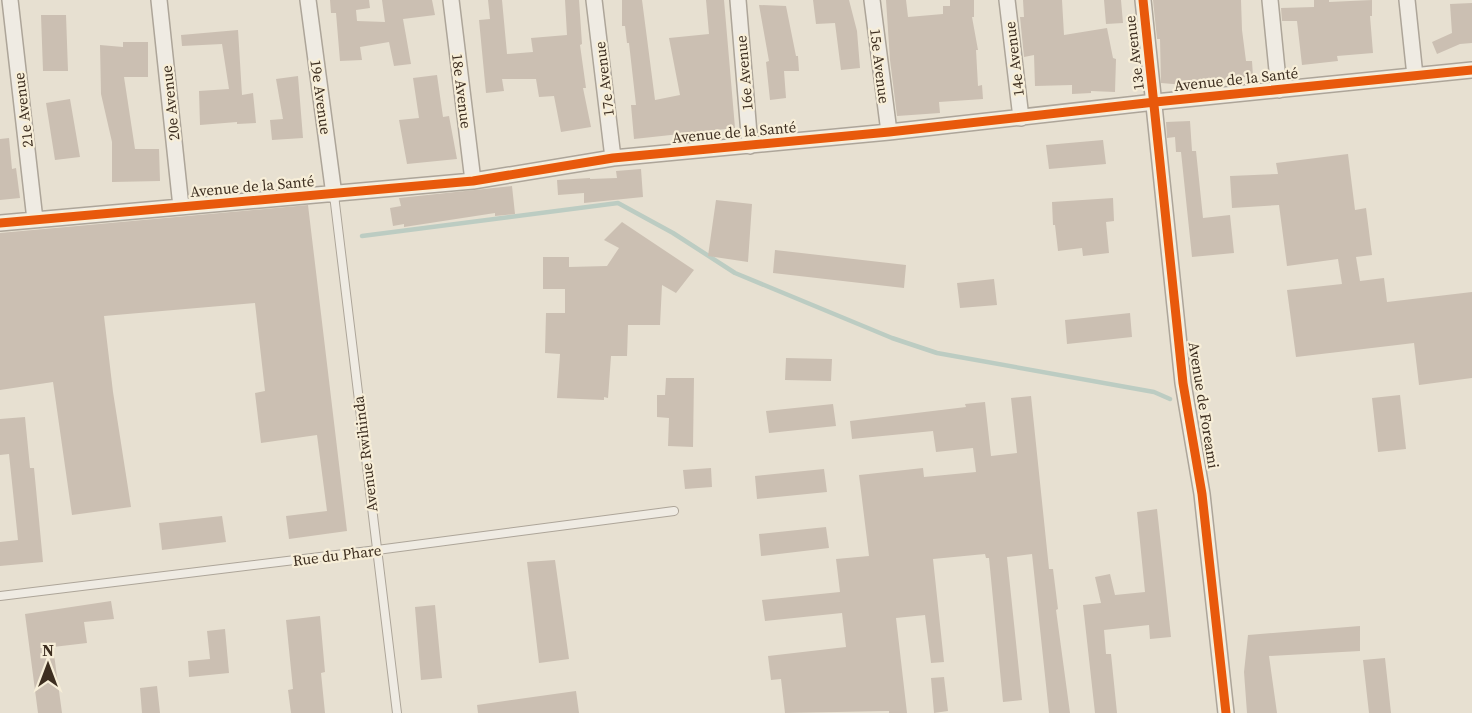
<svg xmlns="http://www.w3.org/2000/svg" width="1472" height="713" viewBox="0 0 1472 713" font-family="'Source Serif 4',serif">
<rect width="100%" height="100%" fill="#e7e0d1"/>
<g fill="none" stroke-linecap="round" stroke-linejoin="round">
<!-- stream -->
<path stroke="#bcccc2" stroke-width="4.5" d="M362 236 618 203 673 233 735 273 892 338 937 353 1154 392 1170 399"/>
</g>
<!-- building -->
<path fill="#cbbfb2" d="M330 0H369L370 8 356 10 357 21 385 22 382 0H432L435 15 403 19 411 64 394 66 389 42 360 47 362 60 340 61 336 13H331Z
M488 0H502L507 54 533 52 531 38 567 35 565 0H579L582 44 580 45 586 88H583L591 127 561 132 554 96 539 97 536 79H502L504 91 486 93 479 20 490 19Z
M622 0H642L655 100 680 95 669 38 709 34 706 0H724L735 128 634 139 631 105H636L629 43H627L625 26H622Z
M813 0H849L857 31 860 68 841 70 835 23 816 24Z
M886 0H906L908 17 943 14V6H950V0H974V17H972L978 50H976L978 86 982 85 983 99 939 102 940 113 897 116 890 60Z
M1023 0H1062L1064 35 1107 28 1113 58 1116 59 1115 92 1091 91V93L1072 94V85L1035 86 1034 55 1024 57 1020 17H1024Z
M1104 0H1121L1123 23 1106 24Z
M1153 0H1241L1242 30 1246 61H1252L1253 76 1185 85 1161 83 1160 39H1157Z
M1314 0H1329V2L1372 0V16H1370L1373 53 1337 56 1338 61 1302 65 1297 21H1282L1281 8 1314 7Z
M1472 3V43L1460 44 1437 54 1432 42 1452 33 1450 4Z
M759 5 786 6 796 56H798L799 71H784L786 98 770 100 766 62 769 61Z
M41 15H66L68 71H43Z
M238 30 242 95 253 93 256 123 237 124V122L200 125 199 91 229 89 222 44 182 46 181 35Z
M123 42H148V77H124L135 149H159L160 181 112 182V142L101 94 100 45 123 47Z
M437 75 443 117 449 116 457 159 407 164 399 120 419 118 413 78Z
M298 76 303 138 272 140 270 120 283 119 276 79Z
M70 99 80 157 55 160 46 103Z
M1190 121 1192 151H1196L1203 218 1230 215 1234 253 1192 257 1181 152H1185H1176L1175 137 1167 138 1166 122Z
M9 138 12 169 16 168 20 198 0 200V139Z
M1103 140 1106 164 1049 169 1046 145Z
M1348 154 1355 210 1366 208 1372 255 1356 257 1360 281 1384 278 1387 302 1472 292V378L1419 385 1414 343 1296 357 1287 290 1342 284 1338 259 1287 266 1279 205 1232 208 1230 176 1278 174 1276 163Z
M641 169 643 197 584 203V193L558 195 557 180 590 178V179L617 178 616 171Z
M512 186 515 214 495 216V213L404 227V224L393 226 390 208 401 206 399 198Z
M1113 198 1114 221 1106 222 1109 253 1083 256 1082 248 1058 251 1055 225H1053L1052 202Z
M716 200 752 204 748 262 708 256Z
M308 205 347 531 289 539 286 516 327 511 317 435 261 443 255 393 265 391 255 303 104 316 113 392 131 507 72 515 53 382 0 390V233Z
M622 222 694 270 676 293 662 285 660 325H628L627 356H611L608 398 604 397V400L557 398 560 354 545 353 546 313H565V289H543V257H569V267L607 266 619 248 604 240Z
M775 250 906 265 904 288 773 273Z
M994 279 997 305 960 308 957 283Z
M1130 313 1132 337 1067 344 1065 320Z
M786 358 832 359 831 381 785 380Z
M666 378H694L693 447 668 446 669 418 657 417V395H665Z
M1400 395 1406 449 1378 452 1372 398Z
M1031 396 1049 569H1053L1058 609 1056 610 1070 713H1049L1032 554 1007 557 1022 700 1003 702 989 558H986L985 554 933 559 944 662 931 663 925 615 896 618 907 713H889V711L785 713 781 679 771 680 768 656 846 647 842 613 765 621 762 600 840 592 836 559 869 556 859 475 923 468 924 477 976 472 973 448 936 452 933 431 852 439 850 421 966 407 965 404 985 402 991 456 1017 453 1011 398Z
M833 404 836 426 769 433 766 411Z
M25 417 30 468H34L43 562 0 566V542L18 540 9 454 0 455V419Z
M711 468 712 487 685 489 683 470Z
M824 469 827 492 757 499 755 476Z
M1157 509 1171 637 1150 639 1149 625 1104 630 1106 654H1111L1117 713H1095L1083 605 1101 603 1095 577 1110 574 1115 595 1145 592 1137 512Z
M222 516 226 542 162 550 159 523Z
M826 527 829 548 761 556 759 534Z
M555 560 569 659 539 663 527 562Z
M111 601 114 619 84 622 87 643 53 647 62 713H38L25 614Z
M435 605 442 678 421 680 415 607Z
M320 616 325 672 321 673 325 713H291L288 690 293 689 286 620Z
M1360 626V651L1269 656 1277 713H1247L1244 672 1248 635Z
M225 629 229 673 189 677 188 661 210 659 207 631Z
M1385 658 1391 713H1369L1363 660Z
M944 677 948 711 934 713 931 678Z
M157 686 160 713H142L140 688Z
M576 691 579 713H478L477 705Z"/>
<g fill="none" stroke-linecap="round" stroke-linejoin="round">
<!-- service casing -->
<g stroke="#ada599" stroke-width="10">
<path id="service" d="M334 195 397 713
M0 596 377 550 674 511"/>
</g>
<!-- minor casing -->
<g stroke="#ada599" stroke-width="18">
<path id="minor" d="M10 0 35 220
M159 0 181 207
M308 0 334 195
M451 0 473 181
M594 0 613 158
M738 0 750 146
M872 0 889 132
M1007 0 1021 118
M1143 0 1183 383 1202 494 1226 713
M1270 0 1279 90
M1407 0 1415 76
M0 223 473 181 613 158 889 132 1155 102 1472 70"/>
</g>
<!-- service -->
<use href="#service" stroke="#efebe3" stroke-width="8"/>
<!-- minor -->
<use href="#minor" stroke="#efebe3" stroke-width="15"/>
<!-- cycleway casing -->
<g stroke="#f7eed8" stroke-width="13">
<path id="cycleway" d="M1143 0 1183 383 1202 494 1226 713
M0 223 473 181 613 158 889 132 1155 102 1472 70"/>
</g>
<!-- cycleway -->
<use href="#cycleway" stroke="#e8590c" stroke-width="9"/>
</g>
<g text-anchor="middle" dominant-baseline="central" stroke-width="4.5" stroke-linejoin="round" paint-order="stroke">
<!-- street labels -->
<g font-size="15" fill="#3d2e20" stroke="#f7eed8">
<text transform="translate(1134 53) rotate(-97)">13e Avenue</text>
<text transform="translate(1014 59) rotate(-97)">14e Avenue</text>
<text transform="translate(880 66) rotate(83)">15e Avenue</text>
<text transform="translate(744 73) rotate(-95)">16e Avenue</text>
<text transform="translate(604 79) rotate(-97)">17e Avenue</text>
<text transform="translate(1236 79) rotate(-6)">Avenue de la Santé</text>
<text transform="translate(462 91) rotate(83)">18e Avenue</text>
<text transform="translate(321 97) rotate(82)">19e Avenue</text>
<text transform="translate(170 103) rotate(-96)">20e Avenue</text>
<text transform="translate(23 110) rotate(-97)">21e Avenue</text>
<text transform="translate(734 132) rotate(-5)">Avenue de la Santé</text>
<text transform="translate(252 186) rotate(-5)">Avenue de la Santé</text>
<text transform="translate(1204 405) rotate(81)">Avenue de Foreami</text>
<text transform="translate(365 454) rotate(-97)">Avenue Rwihinda</text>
<text transform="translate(337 555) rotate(-7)">Rue du Phare</text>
</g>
</g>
<!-- north arrow -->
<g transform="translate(48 665)" stroke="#f7eed8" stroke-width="4.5" paint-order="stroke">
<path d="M0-4.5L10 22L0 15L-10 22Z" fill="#3d2e20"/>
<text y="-9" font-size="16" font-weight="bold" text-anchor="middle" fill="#3d2e20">N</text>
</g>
</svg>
